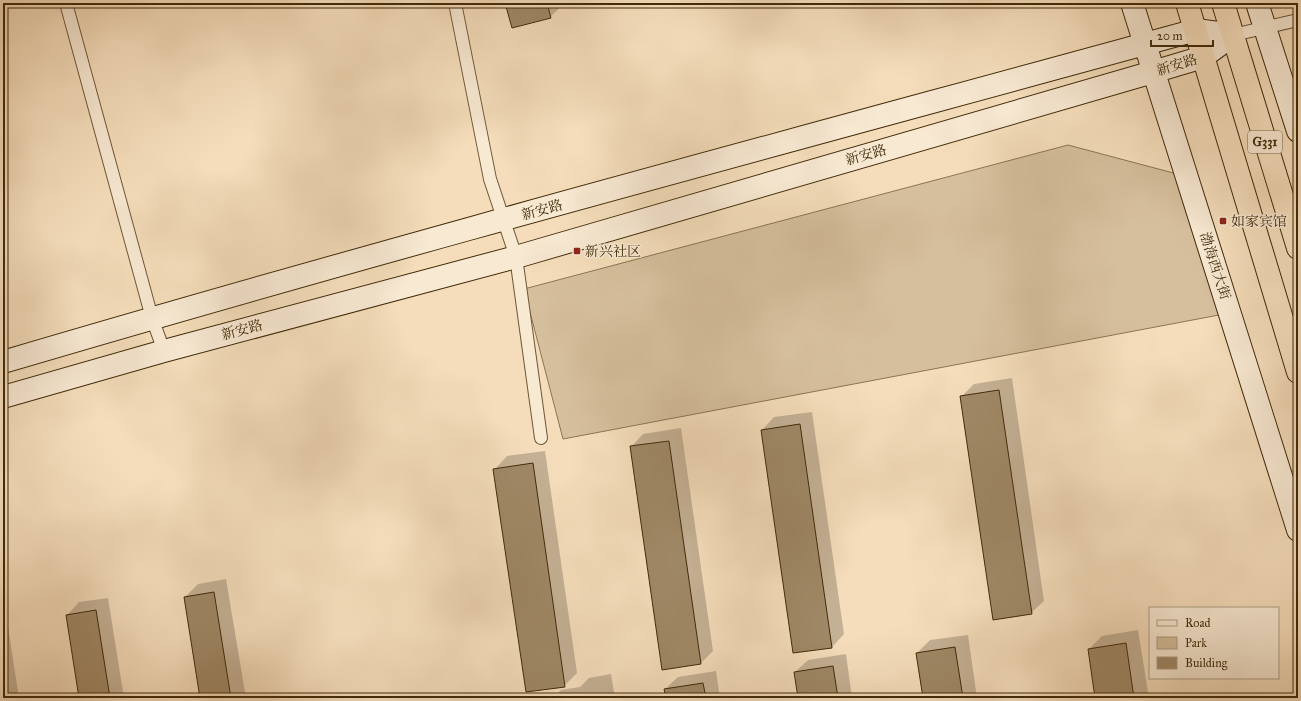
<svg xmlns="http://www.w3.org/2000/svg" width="1301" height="701" viewBox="0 0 1301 701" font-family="'IM FELL Great Primer','Noto Serif SC',serif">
<rect width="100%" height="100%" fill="#f5ddbb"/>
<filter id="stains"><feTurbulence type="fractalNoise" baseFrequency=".005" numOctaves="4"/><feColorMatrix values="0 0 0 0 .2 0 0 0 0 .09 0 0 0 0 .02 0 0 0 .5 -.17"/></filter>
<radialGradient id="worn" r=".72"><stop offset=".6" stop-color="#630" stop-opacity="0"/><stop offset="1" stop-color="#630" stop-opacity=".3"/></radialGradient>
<!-- green -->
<path fill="#d6bf9d" stroke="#8c7553" d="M1068 145 1181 175 1219 315 563 439 524 289Z"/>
<!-- shadow -->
<path fill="#0003" d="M506 3H565L550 17Z
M1012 378 1044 601 1031 613 961 397 974 384Z
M812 412 844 634 832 647 762 430 774 417Z
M681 428 713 651 701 663 631 447 643 434Z
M545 451 577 673 564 686 495 469 507 456Z
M226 579 246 698H201L185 597 198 584Z
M108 598 124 698H80L67 615 79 602Z
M3 614H6L19 698H3Z
M1138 630 1149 698H1096L1089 649 1102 636Z
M968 635 977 698H924L917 653 930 640Z
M846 654 852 698H799L795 672 808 660Z
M716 671 720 698H667L665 689 678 677Z
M611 674 615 698H553L561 690 580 687 589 678Z"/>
<!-- building -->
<path fill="#9f8866" stroke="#412b09" d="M505 3H547L551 18 512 28Z
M999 390 1032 614 993 620 960 396Z
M800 424 832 648 793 653 761 430Z
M669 441 701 664 662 670 630 446Z
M533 463 565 687 526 692 493 469Z
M214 592 231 698H200L184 597Z
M96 610 110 698H79L66 615Z
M1126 643 1134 698H1095L1088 649Z
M955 647 963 698H923L916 653Z
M833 666 838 698H798L794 672Z
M703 683 706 698H666L664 689Z"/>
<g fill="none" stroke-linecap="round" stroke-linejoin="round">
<!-- lane casing -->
<g stroke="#6e5836" stroke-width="14">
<path id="lane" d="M66 3 152 318 164 351
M455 3 490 179 516 257 541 438
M1233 35 1298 20"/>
</g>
<!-- secondary casing -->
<g stroke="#412b09" stroke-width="24">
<path id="secondary" d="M1132 3 1298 530
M1257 3 1298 131
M3 362C399 245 798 139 1196 30L1233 35
M3 397 164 351 516 257 1153 72 1203 57 1233 35"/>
</g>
<!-- highway casing -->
<g stroke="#412b09" stroke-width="24">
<path id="highway" d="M1187 3 1298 372
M1223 3 1298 248"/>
</g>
<!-- lane -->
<use href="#lane" stroke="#f8e9d3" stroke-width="12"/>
<!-- secondary -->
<use href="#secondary" stroke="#f8e9d3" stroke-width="22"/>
<!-- highway -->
<use href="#highway" stroke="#f5ddbb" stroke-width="22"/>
</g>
<!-- markers -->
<g fill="#8f2418" stroke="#f8e9d3" stroke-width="1.5">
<rect x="1219" y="217" width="8" height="8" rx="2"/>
<rect x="573" y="247" width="8" height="8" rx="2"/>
</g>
<g text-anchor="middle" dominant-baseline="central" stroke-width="3" stroke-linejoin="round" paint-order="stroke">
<!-- shield labels -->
<rect fill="#f8e9d3" stroke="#786446" stroke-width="1" x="1248" y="131" width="34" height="22" rx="3"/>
<g font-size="13" font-weight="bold" fill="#412b09">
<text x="1265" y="142">G331</text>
</g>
<!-- street labels -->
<g font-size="14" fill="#412b09" stroke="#f8e9d3">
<text transform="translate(1177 65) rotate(-17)">新安路</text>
<text transform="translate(866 155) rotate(-16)">新安路</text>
<text transform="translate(542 210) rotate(-15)">新安路</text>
<text transform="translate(1215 266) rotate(72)">渤海西大街</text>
<text transform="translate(242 330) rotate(-15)">新安路</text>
</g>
<!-- poi labels -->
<g font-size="14" fill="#412b09" stroke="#f8e9d3" text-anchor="start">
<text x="1231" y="221">如家宾馆</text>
<text x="585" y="251">新兴社区</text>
</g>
</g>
<!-- margin -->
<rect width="1301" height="701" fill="none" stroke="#f5ddbb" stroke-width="16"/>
<rect x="4" y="4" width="1293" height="693" fill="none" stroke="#412b09" stroke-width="2"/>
<rect x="8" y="8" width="1285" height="685" fill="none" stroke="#412b09"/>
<!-- legend -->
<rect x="1149" y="607" width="130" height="72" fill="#f8e9d3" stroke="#af9d82"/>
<rect x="1157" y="620" width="20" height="6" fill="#f8e9d3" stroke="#af9d82"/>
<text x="1185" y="627" font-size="12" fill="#412b09">Road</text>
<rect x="1157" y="637" width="20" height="12" fill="#d6bf9d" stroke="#af9d82"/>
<text x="1185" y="647" font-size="12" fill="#412b09">Park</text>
<rect x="1157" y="657" width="20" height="12" fill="#9f8866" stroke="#af9d82"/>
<text x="1185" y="667" font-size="12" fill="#412b09">Building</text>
<!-- scale -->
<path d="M1151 40v6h62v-6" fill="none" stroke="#412b09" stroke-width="2"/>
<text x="1157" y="40" font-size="12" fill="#412b09" stroke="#f8e9d3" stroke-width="3" paint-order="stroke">20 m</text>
<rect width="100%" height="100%" filter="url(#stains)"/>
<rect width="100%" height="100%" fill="url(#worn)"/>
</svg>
